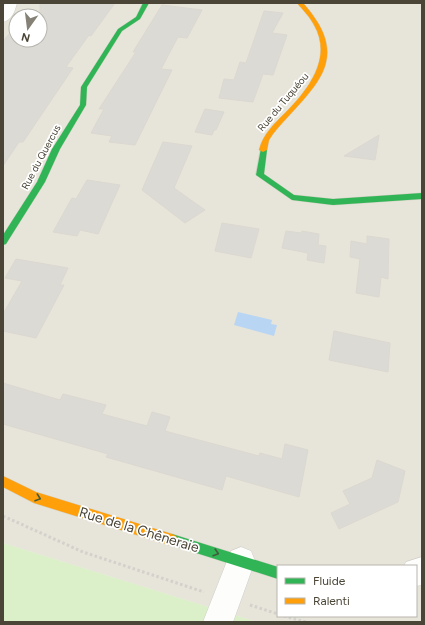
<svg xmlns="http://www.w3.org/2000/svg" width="425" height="625" viewBox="0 0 425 625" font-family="Figtree,sans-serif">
<rect width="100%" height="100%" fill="#f2f1ec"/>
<!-- residential -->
<path fill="#e7e4d9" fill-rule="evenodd" d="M3 3H422V622H257L3 543ZM16 16H40V40H16ZM278 566H416V616H278Z"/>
<!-- green -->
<path fill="#dbefc9" d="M3 543 257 622H3Z"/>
<!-- water -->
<path fill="#b9d5f4" d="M238 312 272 320 271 324 277 325 274 336 234 325Z"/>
<!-- building -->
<path fill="#dcdad4" stroke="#dbd8d1" d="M40 3H115L91 36 89 35 66 67 73 68 23 142H19L3 166V41L10 33 16 34V40H40Z
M162 5 202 10 187 38 178 37 161 69 172 70 135 145 109 142 112 136 91 133 104 109H99L136 52H133Z
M264 11 283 13 272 33 287 35 273 75 263 74 253 102 219 98 224 79 234 80 240 62 246 63Z
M205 109 224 112 216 130H214L212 135 195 132Z
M379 135 375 160 344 156Z
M163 142 192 146 174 188 205 210 185 223 142 190Z
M87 180 120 185 98 234 80 230 77 236 53 232 72 198 76 199Z
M222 223 259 229 251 258 215 251Z
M286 231 301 233 302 231 319 234 318 245 326 246 324 263 307 260 308 253 282 248Z
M367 236 389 239 388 279 381 277 379 297 356 293 360 259 350 257 351 241 367 244Z
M16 259 68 268 60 285H64L36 338 3 331V314L22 281 5 278Z
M334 331 390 343 388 372 329 360Z
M3 383 60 400 63 394 106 405 102 414 147 426 152 412 170 417 165 431 259 456 260 453 282 459 285 444 308 450 299 497 226 476 222 490 106 457 108 454 3 424Z
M377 460 405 471 398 502 339 529 331 513 350 504 343 491 372 478Z"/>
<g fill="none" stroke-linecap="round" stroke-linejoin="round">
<!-- street casing -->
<g stroke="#d0cfc9" stroke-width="1">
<path id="street" d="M5 3H17C15 11 12 20 3 22V8Z
M241 547 251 551 255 561 233 622H203L231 551Z
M422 557V585L416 586V566H404L406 562Z"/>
</g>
<!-- fast casing -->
<g stroke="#d2d0c2" stroke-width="1">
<path id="fast" d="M143 3H149L140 19 122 31 87 87 86 105 60 149 45 182 6 244 3 245V235L37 182 52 149 80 105 81 87 118 29 136 17Z
M261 148H263L267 150 264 174 294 195 333 199 422 193V199L333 205 292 200 256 175Z
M172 534 278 567V579L168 544 166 540 168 536Z"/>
</g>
<!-- slow casing -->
<g stroke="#d2d0c2" stroke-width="1">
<path id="slow" d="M297 3H303C356 62 311 88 273 134L269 140 267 150 263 152 259 150C263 134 274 124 285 113 308 90 333 58 314 25 310 17 303 10 297 3Z
M3 476 36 492 172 534 176 536 178 540 176 544 172 546 34 503 3 487Z"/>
</g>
<!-- path -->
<path stroke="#d2d1cb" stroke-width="3" stroke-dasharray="2.5 2.5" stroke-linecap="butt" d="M3 516 83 552 204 592
M250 605 278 614
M284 616 306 622"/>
<!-- street -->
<use href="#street" fill="#fdfdfc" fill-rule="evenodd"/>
<!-- fast -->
<use href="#fast" fill="#30b455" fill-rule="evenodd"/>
<!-- slow -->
<use href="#slow" fill="#ff9f0a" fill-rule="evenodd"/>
</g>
<!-- one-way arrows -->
<defs><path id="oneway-chevron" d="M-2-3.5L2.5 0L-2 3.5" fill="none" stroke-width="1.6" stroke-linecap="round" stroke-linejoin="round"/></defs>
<g stroke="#455b3c">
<use href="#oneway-chevron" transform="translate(38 498) rotate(19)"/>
<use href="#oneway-chevron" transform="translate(216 553) rotate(17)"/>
</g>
<g text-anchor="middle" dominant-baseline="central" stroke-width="3.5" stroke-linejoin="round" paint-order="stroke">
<!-- far-street labels -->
<g font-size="10" fill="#4a4536" stroke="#fff">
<text transform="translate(283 102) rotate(-50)">Rue du Tuquéou</text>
<text transform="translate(41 157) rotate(-62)">Rue du Quercus</text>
</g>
<!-- near-street labels -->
<g font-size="14" fill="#4a4536" stroke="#fff">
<text transform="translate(139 530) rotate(17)">Rue de la Chêneraie</text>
</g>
</g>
<!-- border -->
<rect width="425" height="625" fill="none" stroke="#4a4536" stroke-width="8"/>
<!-- legend -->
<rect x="277" y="565" width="140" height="52" fill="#ffffff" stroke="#b7b5af"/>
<rect x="285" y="578" width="20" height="6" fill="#30b455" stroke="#b7b5af"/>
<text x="313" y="585" font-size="12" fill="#4a4536">Fluide</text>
<rect x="285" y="598" width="20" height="6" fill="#ff9f0a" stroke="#b7b5af"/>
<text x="313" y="605" font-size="12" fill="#4a4536">Ralenti</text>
<!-- north arrow -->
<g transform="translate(28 28) rotate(194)"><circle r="19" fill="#ffffff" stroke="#b7b5af"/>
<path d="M0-3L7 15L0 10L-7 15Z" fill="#858176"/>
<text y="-6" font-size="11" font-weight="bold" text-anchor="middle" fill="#4a4536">N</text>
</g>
</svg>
